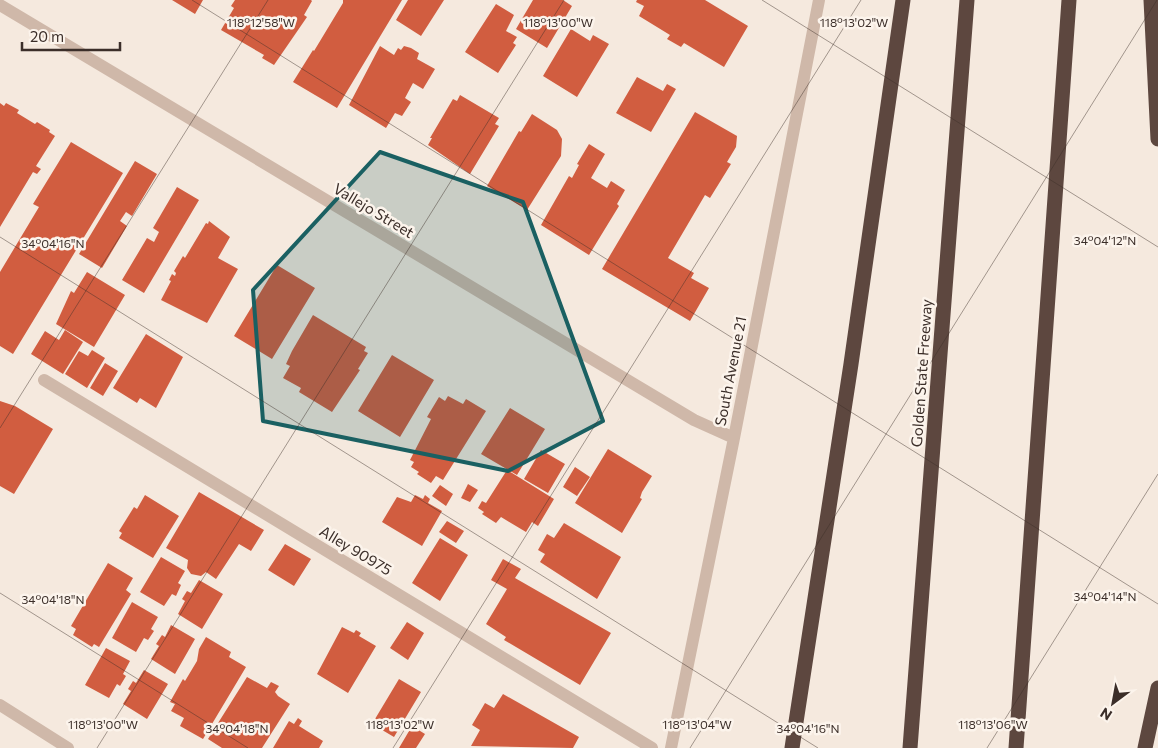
<svg xmlns="http://www.w3.org/2000/svg" width="1158" height="748" viewBox="0 0 1158 748" font-family="Commissioner,sans-serif">
<rect width="100%" height="100%" fill="#f5e9de"/>
<!-- building -->
<path fill="#d15d40" d="M172 0H203L195 14Z
M235 0H311L312 1 304 15 307 17 274 65 262 58 264 55 221 30 234 8 231 6Z
M343 0H402L337 108 293 82 313 50 314 51 343 3Z
M408 0H444L421 36 396 20Z
M533 0H563L572 6 547 48 516 29Z
M637 0H705L748 26 724 67 684 43 681 47 667 39 670 35 639 16 644 6 636 2Z
M496 4 514 15 506 31 517 37 513 43 516 45 498 73 465 52Z
M571 29 590 41 593 35 609 44 577 97 543 76Z
M380 46 394 55 398 48 401 50 404 46 411 48 419 53 417 59 435 69 423 89 413 83 405 98 411 102 402 116 395 113 386 128 349 105Z
M637 77 663 91 667 84 676 89 651 132 616 113Z
M460 95 499 118 495 124 499 126 470 174 428 145 432 138H430L453 99 457 101Z
M0 103 4 106 6 103 19 110 17 113 35 124 37 122 50 130 49 132 55 136 36 166 41 169 37 174 33 172 0 227Z
M695 112 737 136 736 147 727 162 731 164 710 198 705 195 668 258 694 273 691 278 709 288 690 321 602 269Z
M532 114 557 130 562 139 561 156 527 210 487 186 519 131 521 132Z
M71 142 123 173 13 354 0 346V272L39 207 33 204Z
M589 144 605 154 591 178 607 188 611 181 625 190 617 204 619 206 589 255 541 225 569 176 572 178 579 165 577 164Z
M135 161 157 174 132 216 126 212 120 221 127 226 102 268 79 254Z
M177 187 199 200 144 293 122 280 147 238 154 242 159 232 153 228Z
M209 221 230 237 218 258 238 269 207 323 161 300 171 281 169 280 172 274 175 276 176 273 174 271 183 256 185 258 206 223 208 224Z
M277 265 315 288 272 359 234 336Z
M87 272 125 295 94 347 56 324 71 291 74 293Z
M313 315 366 347 364 351 368 353 358 369 360 370 332 412 299 392 301 388 283 378 290 366 286 364 292 351Z
M65 330 83 342 63 374 31 354 45 331 59 340Z
M146 334 183 357 156 408 140 398 137 403 113 388Z
M92 350 105 358 87 388 65 374 79 351 88 356Z
M392 355 434 380 400 437 358 411Z
M105 363 118 371 103 396 90 388Z
M448 396 463 404 466 399 486 411 443 480 436 476 431 483 417 474 419 472 411 467 414 462 410 460 431 419 427 417 439 397 445 401Z
M0 401 15 406 53 429 14 494 0 486Z
M510 408 545 429 517 475 481 454Z
M608 449 652 476 642 492 640 498 642 499 622 533 575 503Z
M541 450 565 464 548 493 524 479Z
M575 467 590 477 577 496 563 487Z
M507 470 554 499 538 526 532 522 526 532 501 517 496 523 482 514 484 512 478 508 482 501 486 503Z
M468 484 478 490 470 502 461 498Z
M440 485 453 494 446 506 432 496Z
M199 492 264 530 251 551 239 544 216 579 206 572 201 576 191 574 187 568 188 560 166 548Z
M145 495 179 516 153 558 119 538 122 533 119 531 134 507 137 509Z
M415 495 423 499 425 495 430 499 428 503 442 511 422 546 382 522 397 497 411 502Z
M447 521 464 531 456 543 439 532Z
M564 523 621 557 597 599 540 562 545 554 538 550 547 534 554 538Z
M440 538 468 555 440 601 412 583Z
M285 544 311 559 294 586 268 570Z
M161 557 185 571 178 583 181 585 176 596 172 594 164 606 140 592Z
M503 559 521 569 515 578 611 633 580 685 504 640 506 637 486 624 507 589 491 580Z
M108 563 133 578 126 590 131 594 99 647 94 644 92 647 73 635 76 629 71 626Z
M199 580 223 594 202 629 178 614 185 601 182 599 187 591 191 593Z
M132 602 158 617 151 629 154 631 148 640 144 638 136 652 112 638Z
M407 622 424 633 408 660 390 648Z
M171 625 195 639 175 674 151 659 159 646 156 644 162 635 165 637Z
M342 627 354 633 356 630 361 633 359 636 376 646 348 693 317 674Z
M206 637 231 652 229 657 246 667 203 739 180 726 184 718 171 711 175 704 170 702 183 679 185 681 197 661 199 649Z
M106 648 130 661 123 674 126 676 120 686 117 684 109 698 85 685Z
M144 670 168 684 147 719 123 704 131 691 128 689 133 681 136 683Z
M247 677 267 688 271 682 279 686 275 692 278 696 290 704 262 748H222L208 739Z
M399 679 421 692 394 737 372 724Z
M503 694 579 737 573 748 471 746 480 730 472 725 485 703 494 708Z
M298 718 302 721 299 726 323 741 319 748H273L289 721 294 724Z
M412 726 425 734 416 748H399Z"/>
<g fill="none" stroke-linecap="round" stroke-linejoin="round">
<!-- lane -->
<path stroke="#cfb8a9" stroke-width="12" d="M44 380 652 748"/>
<!-- street -->
<path stroke="#cfb8a9" stroke-width="12" d="M0 5 694 420 734 438
M0 705 68 748
M671 748 734 438 819 0"/>
<!-- highway -->
<path stroke="#5d473f" stroke-width="15" d="M1151 0 1158 139
M792 748 851 364 903 0
M910 748 967 0
M1016 748 1069 0
M1145 748 1158 688"/>
</g>
<!-- marked area -->
<path fill="#1a6062" fill-opacity="0.2" stroke="#1a6062" stroke-width="4" stroke-linejoin="round" d="M380 152 523 202 603 421 508 471 263 421 253 290Z"/>
<!-- ticks -->
<path fill="none" stroke="#3b2e29" stroke-width="1" stroke-opacity="0.45" d="M192 0 1158 604M762 0 1158 247M0 237 818 748M0 428 268 0M0 593 248 748M97 748 564 0M393 748 861 0M690 748 1157 0M987 748 1158 474"/>
<g text-anchor="middle" dominant-baseline="central" stroke-width="5" stroke-linejoin="round" paint-order="stroke">
<!-- street labels -->
<g font-size="15" fill="#3b2e29" stroke="#fcf4ec">
<text transform="translate(374 210) rotate(31)">Vallejo Street</text>
<text transform="translate(730 371) rotate(-79)">South Avenue 21</text>
<text transform="translate(921 373) rotate(-86)">Golden State Freeway</text>
<text transform="translate(356 550) rotate(31)">Alley 90975</text>
</g>
</g>
<g font-size="12" text-anchor="middle" fill="#3b2e29" stroke="#fcf4ec" stroke-width="5" stroke-linejoin="round" paint-order="stroke">
<text x="261" y="27">118°12'58"W</text>
<text x="558" y="27">118°13'00"W</text>
<text x="854" y="27">118°13'02"W</text>
<text x="1105" y="245">34°04'12"N</text>
<text x="53" y="248">34°04'16"N</text>
<text x="1105" y="601">34°04'14"N</text>
<text x="53" y="604">34°04'18"N</text>
<text x="103" y="729">118°13'00"W</text>
<text x="400" y="729">118°13'02"W</text>
<text x="697" y="729">118°13'04"W</text>
<text x="993" y="729">118°13'06"W</text>
<text x="237" y="733">34°04'18"N</text>
<text x="808" y="733">34°04'16"N</text>
</g>
<!-- north arrow -->
<g transform="translate(1113 703) rotate(212)" stroke="#fcf4ec" stroke-width="4" paint-order="stroke">
<path d="M0-4L9 19L0 12L-9 19Z" fill="#3b2e29"/>
<text y="-8" font-size="14" font-weight="bold" text-anchor="middle" fill="#3b2e29">N</text>
</g>
<!-- scale -->
<path d="M22 42v8h98v-8" fill="none" stroke="#3b2e29" stroke-width="2.5"/>
<text x="30" y="42" font-size="15" fill="#3b2e29" stroke="#fcf4ec" stroke-width="4" paint-order="stroke">20 m</text>
</svg>
